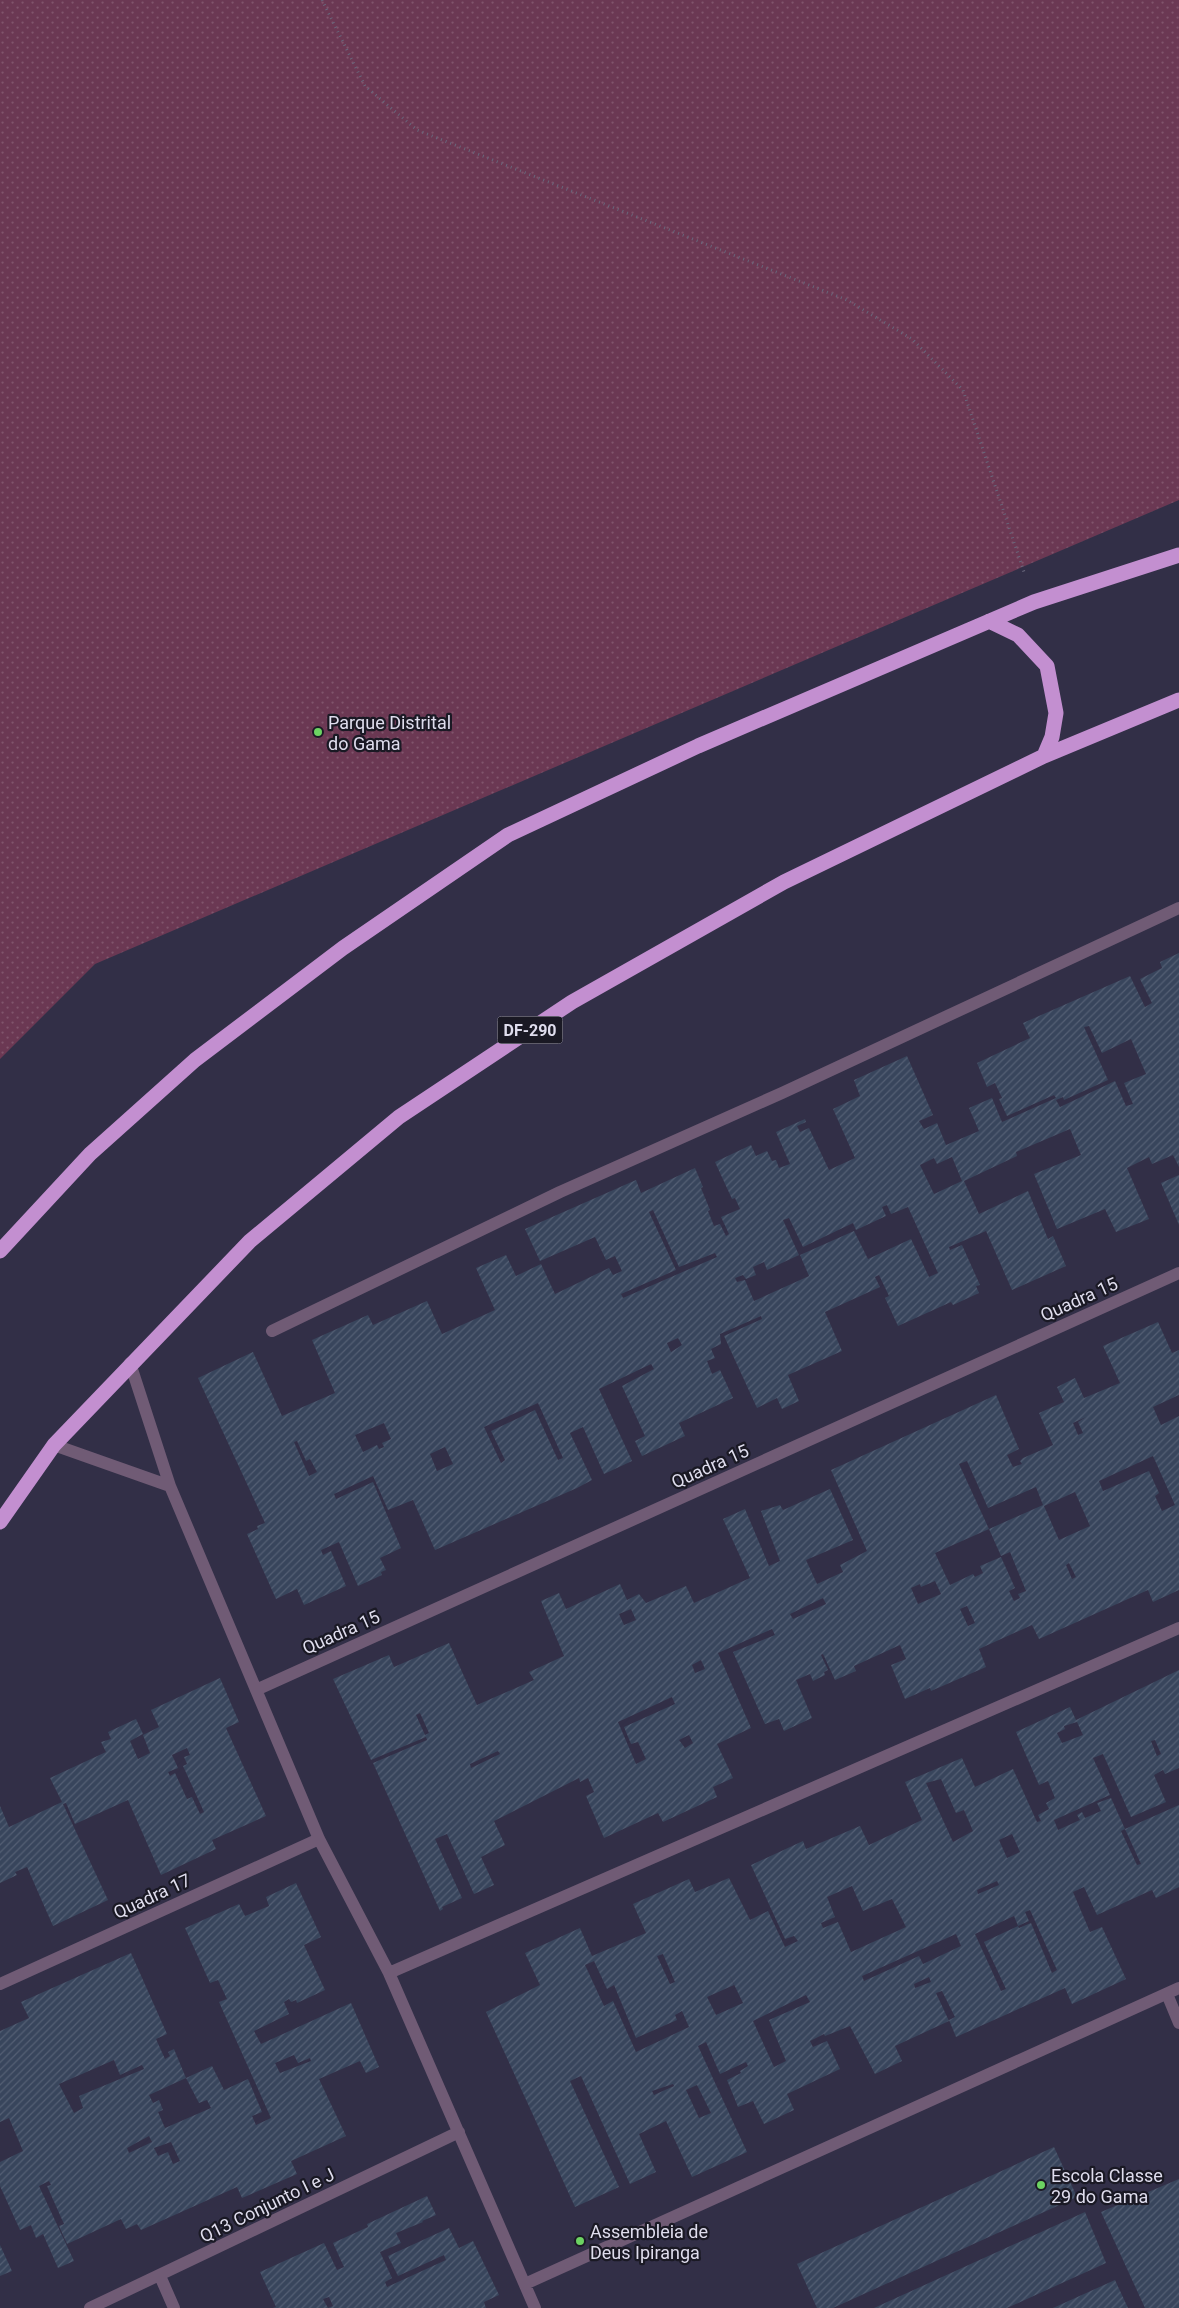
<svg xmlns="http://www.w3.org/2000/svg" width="1179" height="2308" viewBox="0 0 1179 2308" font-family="Roboto,sans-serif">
<defs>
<pattern id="park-dots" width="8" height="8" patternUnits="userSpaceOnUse" patternTransform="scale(1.25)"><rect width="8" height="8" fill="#6b3853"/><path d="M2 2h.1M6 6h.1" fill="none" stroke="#80546c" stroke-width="1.8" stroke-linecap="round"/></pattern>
<pattern id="building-hatch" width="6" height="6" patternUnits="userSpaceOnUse" patternTransform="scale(1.25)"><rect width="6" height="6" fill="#38455c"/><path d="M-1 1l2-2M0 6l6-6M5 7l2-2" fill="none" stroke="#545f74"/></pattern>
</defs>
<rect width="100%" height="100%" fill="#322f47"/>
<!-- park -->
<path fill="url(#park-dots)" d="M0 0H1179V500L95 964 0 1059Z"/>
<!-- building -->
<path fill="url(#building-hatch)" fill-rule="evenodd" d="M1179 953V1167L1173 1155 1152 1164 1149 1157 1127 1168 1149 1219 1116 1232 1105 1209 1057 1229 1034 1174 1081 1155 1070 1129 1016 1152 1017 1156 964 1181 979 1214 1028 1191 1048 1239 1053 1236 1066 1266 1012 1290 986 1231 949 1247 950 1250 962 1245 980 1285 976 1286 979 1293 953 1305 951 1302 898 1326 885 1298 889 1296 879 1275 875 1277 880 1287 825 1312 842 1351 788 1375 799 1401 782 1409 777 1398 757 1408 724 1336 762 1319 761 1316 720 1334 721 1344 711 1349 715 1358 707 1361 712 1374 720 1370 733 1398 679 1423 685 1436 642 1456 635 1441 645 1436 622 1386 654 1369 651 1364 599 1389 632 1461 604 1474 583 1427 570 1433 592 1480 577 1488 435 1550 413 1500 388 1510 373 1476 334 1494 336 1499 373 1482 401 1548 380 1558 386 1570 381 1572 382 1575 358 1586 339 1542 321 1550 323 1555 331 1551 346 1586 304 1605 297 1589 276 1599 247 1534 258 1529 257 1526 265 1523 198 1378 253 1352 282 1416 335 1393 312 1340 368 1315 373 1325 427 1301 442 1334 495 1310 476 1268 506 1255 516 1276 541 1264 555 1294 609 1268 613 1275 622 1271 615 1256 606 1260 595 1237 540 1261 525 1229 636 1180 641 1193 695 1168 703 1187 701 1188 710 1210 708 1211 714 1226 720 1224 726 1236 729 1234 721 1217 740 1209 735 1198 732 1199 715 1162 751 1145 756 1156 767 1151 772 1161 776 1160 779 1168 790 1164 776 1132 805 1119 806 1122 797 1126 800 1132 809 1128 829 1170 855 1158 833 1109 860 1096 854 1080 907 1056 933 1115 919 1121 924 1129 937 1123 946 1145 979 1131 969 1108 992 1098 1002 1122 1056 1098 1054 1095 1007 1116 999 1099 1002 1098 995 1083 987 1087 977 1063 1030 1038 1023 1023 1130 976 1145 1007 1152 1003 1140 979 1162 968 1160 962ZM1089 1026 1102 1053 1131 1039 1146 1074 1124 1083 1133 1104 1126 1106 1115 1081 1060 1107 1056 1100 1063 1097 1064 1100 1108 1080 1084 1027ZM952 1157 962 1181 934 1194 920 1165 934 1158 937 1164ZM887 1205 891 1214 908 1207 938 1273 929 1277 911 1239 868 1259 854 1231 800 1255 809 1276 754 1301 745 1280 737 1282 735 1278 743 1275 746 1279 756 1275 753 1267 764 1262 767 1270 799 1255 783 1220 789 1218 803 1247 853 1223 856 1230 886 1216 882 1207ZM653 1210 679 1267 715 1253 717 1257 623 1298 621 1294 676 1270 649 1212ZM678 1338 682 1345 671 1352 667 1343ZM538 1403 563 1458 558 1460 535 1410 491 1431 505 1460 501 1463 484 1427ZM384 1423 391 1439 382 1443 384 1447 379 1449 377 1445 363 1452 355 1435ZM297 1441 306 1461 310 1459 317 1472 309 1476 294 1442ZM445 1447 453 1464 437 1471 430 1454Z
M1179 1175V1225L1161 1183Z
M1158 1322 1172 1353 1179 1350V1395L1153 1407 1161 1425 1179 1416V1590L1153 1602 1148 1590 1039 1639 1032 1625 979 1649 986 1667 931 1691 930 1688 905 1699 891 1665 906 1659 900 1645 854 1666 856 1671 835 1680 823 1654 821 1655 828 1670 824 1672 825 1675 813 1681 810 1674 796 1680 812 1718 784 1731 779 1719 765 1724 733 1652 775 1635 772 1629 718 1653 751 1728 717 1744 733 1778 713 1787 717 1797 663 1822 658 1813 604 1838 586 1796 594 1792 588 1778 580 1782 579 1778 494 1821 505 1845 481 1857 494 1885 474 1894 447 1834 435 1839 462 1898 442 1907 443 1909 440 1911 373 1763 427 1740 426 1737 371 1760 333 1679 389 1655 394 1667 449 1643 477 1705 534 1680 529 1672 564 1656 541 1601 559 1593 566 1609 620 1584 627 1600 639 1594 646 1603 686 1586 694 1603 750 1578 723 1519 745 1509 769 1566 780 1561 761 1511 780 1505 783 1510 830 1489 853 1540 806 1560 817 1584 843 1572 840 1565 867 1551 831 1470 996 1395 1019 1449 1007 1455 1013 1467 1022 1464 1020 1461 1023 1458 1053 1445 1039 1413 1064 1402 1057 1387 1075 1378 1084 1398 1120 1383 1103 1346ZM1086 1417 1078 1422 1083 1433 1078 1435 1073 1423ZM1153 1456 1175 1505 1162 1511 1155 1496 1159 1493 1149 1471 1103 1491 1099 1481ZM967 1461 988 1508 1036 1487 1043 1505 989 1529 1001 1556 1010 1552 1026 1591 1018 1594 1020 1598 1014 1601 1009 1591 1015 1588 1001 1557 980 1566 983 1573 975 1577 973 1574 950 1585 935 1553 989 1529 959 1464ZM1075 1492 1090 1526 1059 1540 1044 1506ZM1069 1563 1076 1577 1072 1579 1066 1565ZM935 1581 941 1594 918 1604 911 1588 920 1584 921 1587ZM823 1598 826 1604 793 1619 790 1614ZM967 1606 975 1623 968 1626 960 1609ZM631 1609 636 1620 624 1625 619 1614ZM701 1660 705 1669 695 1673 692 1665ZM672 1697 675 1704 624 1727 631 1744 638 1742 646 1759 636 1764 618 1722ZM420 1713 429 1733 425 1735 416 1715ZM689 1735 693 1743 685 1748 679 1740ZM498 1751 500 1754 471 1768 470 1764Z
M1179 1670V1768L1165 1774 1163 1770 1154 1775 1166 1802 1131 1817 1103 1754 1093 1758 1110 1795 1054 1820 1058 1830 1080 1820 1077 1815 1082 1812 1085 1818 1101 1811 1097 1803 1111 1798 1125 1829 1121 1831 1137 1865 1141 1864 1125 1829 1179 1805V1887L1156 1898 1152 1890 1097 1915 1084 1887 1073 1892 1090 1932 1102 1927 1126 1979 1072 2004 1065 1988 956 2037 949 2020 955 2017 942 1991 936 1993 949 2021 895 2046 902 2061 875 2074 850 2026 825 2036 824 2034 810 2041 813 2047 827 2041 840 2069 787 2094 794 2110 764 2124 753 2101 738 2107 727 2080 741 2073 740 2071 748 2066 746 2062 720 2074 706 2042 698 2046 747 2152 692 2177 666 2121 639 2134 656 2172 630 2184 581 2076 570 2081 619 2187 575 2207 486 2012 540 1985 525 1953 580 1928 592 1956 646 1933 633 1904 689 1879 695 1892 729 1878 750 1920 768 1911 785 1947 798 1941 794 1936 785 1939 751 1865 803 1841 806 1849 860 1826 869 1845 922 1820 905 1782 962 1758 975 1787 1013 1769 1037 1822 1041 1821 1038 1815 1049 1809 1046 1803 1055 1798 1048 1781 1039 1785 1016 1732 1070 1707 1076 1720ZM1077 1722 1083 1735 1062 1743 1057 1733 1065 1729 1064 1726ZM1155 1740 1161 1754 1157 1756 1151 1741ZM941 1779 956 1813 964 1810 973 1831 953 1842 926 1783ZM1012 1834 1020 1852 1007 1858 999 1840ZM997 1881 999 1885 978 1894 977 1890ZM852 1886 863 1911 892 1899 906 1927 851 1952 838 1922 823 1928 821 1923 835 1917 827 1897ZM1030 1910 1057 1970 1052 1973 1031 1923 1019 1928 1018 1926 1029 1921 1025 1912ZM1014 1916 1018 1926 984 1942 1006 1989 1001 1991 975 1934ZM956 1934 961 1946 923 1964 919 1956 864 1981 862 1976ZM663 1954 675 1982 670 1984 657 1956ZM594 1961 607 1989 614 1985 636 2038 677 2020 675 2015 682 2011 689 2027 636 2052 613 2001 604 2006 585 1965ZM728 1972 743 2003 716 2015 707 1997 734 1985ZM929 1977 931 1982 915 1988 914 1984ZM806 1995 810 2002 769 2020 786 2061 774 2067 753 2021ZM673 2084 674 2086 654 2095 652 2091ZM697 2085 711 2113 699 2118 686 2090Z
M220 1678 239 1722 226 1728 266 1816 212 1840 216 1849 161 1875 128 1800 75 1824 66 1803 63 1804 108 1900 53 1926 27 1867 15 1872 17 1875 0 1883V1806L9 1827 62 1802 50 1778 106 1752 101 1742 111 1739 108 1732 136 1719 143 1734 130 1741 138 1759 150 1753 143 1735 159 1727 151 1710ZM187 1748 190 1755 184 1757 187 1764 183 1766 204 1812 200 1814 192 1797 187 1799 175 1773 170 1776 168 1772 178 1768 172 1755Z
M296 1883 321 1937 304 1945 325 1990 297 2003 296 2000 291 2002 289 1999 284 2002 289 2014 254 2031 261 2044 351 2003 379 2067 366 2073 360 2061 319 2079 346 2136 291 2161 297 2174 242 2198 237 2187 141 2230 137 2224 126 2229 121 2219 67 2244 59 2226 64 2224 47 2186 51 2185 49 2181 39 2186 74 2261 58 2268 43 2234 36 2238 31 2225 20 2230 0 2186V2162L23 2151 9 2118 0 2122V2031L29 2018 21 2002 131 1953 167 2034 156 2039 165 2059 170 2056 168 2052 174 2049 186 2078 212 2066 224 2090 248 2079 262 2112 252 2116 256 2125 271 2118 219 2002 227 1999 218 1980 210 1983 185 1928 239 1904 245 1916 269 1906 266 1897ZM294 2055 298 2063 310 2058 311 2061 280 2073 275 2063ZM114 2060 120 2075 142 2065 144 2069 79 2096 83 2108 74 2113 59 2084ZM186 2078 199 2103 207 2100 211 2108 165 2128 158 2112 163 2110 159 2100 153 2103 149 2095ZM149 2136 152 2142 129 2153 127 2148ZM171 2142 180 2161 173 2164 168 2152 158 2156 154 2148Z
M1054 2147 1077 2197 833 2308H817L797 2264Z
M1179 2179V2308H1145L1101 2212Z
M427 2196 436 2215 422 2221 423 2222 396 2233 401 2243 380 2252 392 2278 385 2282 387 2287 446 2260 444 2255 398 2276 388 2256 449 2228 459 2248 473 2241 499 2295 484 2302 486 2308H328L333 2306 329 2297 323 2299 328 2308H273L276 2307 260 2272 324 2243 337 2270 344 2267 333 2243 368 2227 367 2224Z
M1085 2212 1106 2263 1007 2308H874Z
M0 2245 12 2271 0 2276Z
M1115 2280 1128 2308H1053Z"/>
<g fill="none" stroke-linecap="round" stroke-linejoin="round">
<!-- path -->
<path stroke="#69677c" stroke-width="3" stroke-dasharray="1 4" stroke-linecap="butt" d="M322 0 365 86 417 130 847 300 912 339 963 390 1025 575"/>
<!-- minor -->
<path stroke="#705b75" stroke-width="12" d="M272 1331 560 1192 782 1093 1179 908
M130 1363 170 1486 319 1839 389 1973 535 2308
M54 1445 170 1486
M256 1690 1179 1273
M389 1973 1179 1628
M0 1984 319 1839
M1167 1994 1179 2023
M160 2276 174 2308
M525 2284 1179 1988
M90 2308 459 2132"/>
<!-- highway -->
<path stroke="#c38fd0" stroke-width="15" d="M989 621 1018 635 1047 666 1056 713 1052 737 1044 756
M0 1251 90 1154 195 1060 343 948 508 835 698 746 1034 602 1179 555
M0 1522 54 1445 250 1241 399 1117 572 1002 784 882 1044 756 1179 700"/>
</g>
<!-- markers -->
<g fill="#6cd362" stroke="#1a1924" stroke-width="2">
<circle cx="318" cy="732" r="5"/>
<circle cx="1041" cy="2185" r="5"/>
<circle cx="580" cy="2241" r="5"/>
</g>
<g text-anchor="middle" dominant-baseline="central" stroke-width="4.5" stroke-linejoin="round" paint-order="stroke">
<!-- shield labels -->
<rect fill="#1a1924" stroke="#a4a2b1" stroke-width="1" x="497.5" y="1016.5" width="65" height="27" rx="4"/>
<g font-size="16" font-weight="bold" fill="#dfdded">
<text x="530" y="1030">DF-290</text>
</g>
<!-- poi labels -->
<g font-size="18" fill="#dfdded" stroke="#1a1924" text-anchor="start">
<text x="328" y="722">Parque Distrital<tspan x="328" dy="21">do Gama</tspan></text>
<text x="1051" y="2175">Escola Classe<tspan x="1051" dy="21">29 do Gama</tspan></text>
<text x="590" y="2231">Assembleia de<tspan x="590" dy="21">Deus Ipiranga</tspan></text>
</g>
<!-- street labels -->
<g font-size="18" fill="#dfdded" stroke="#1a1924">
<text transform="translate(1079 1299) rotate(-24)">Quadra 15</text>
<text transform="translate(710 1466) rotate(-24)">Quadra 15</text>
<text transform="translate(341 1632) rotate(-24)">Quadra 15</text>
<text transform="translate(152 1896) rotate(-25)">Quadra 17</text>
<text transform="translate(267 2205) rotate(-26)">Q13 Conjunto I e J</text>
</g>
</g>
</svg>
